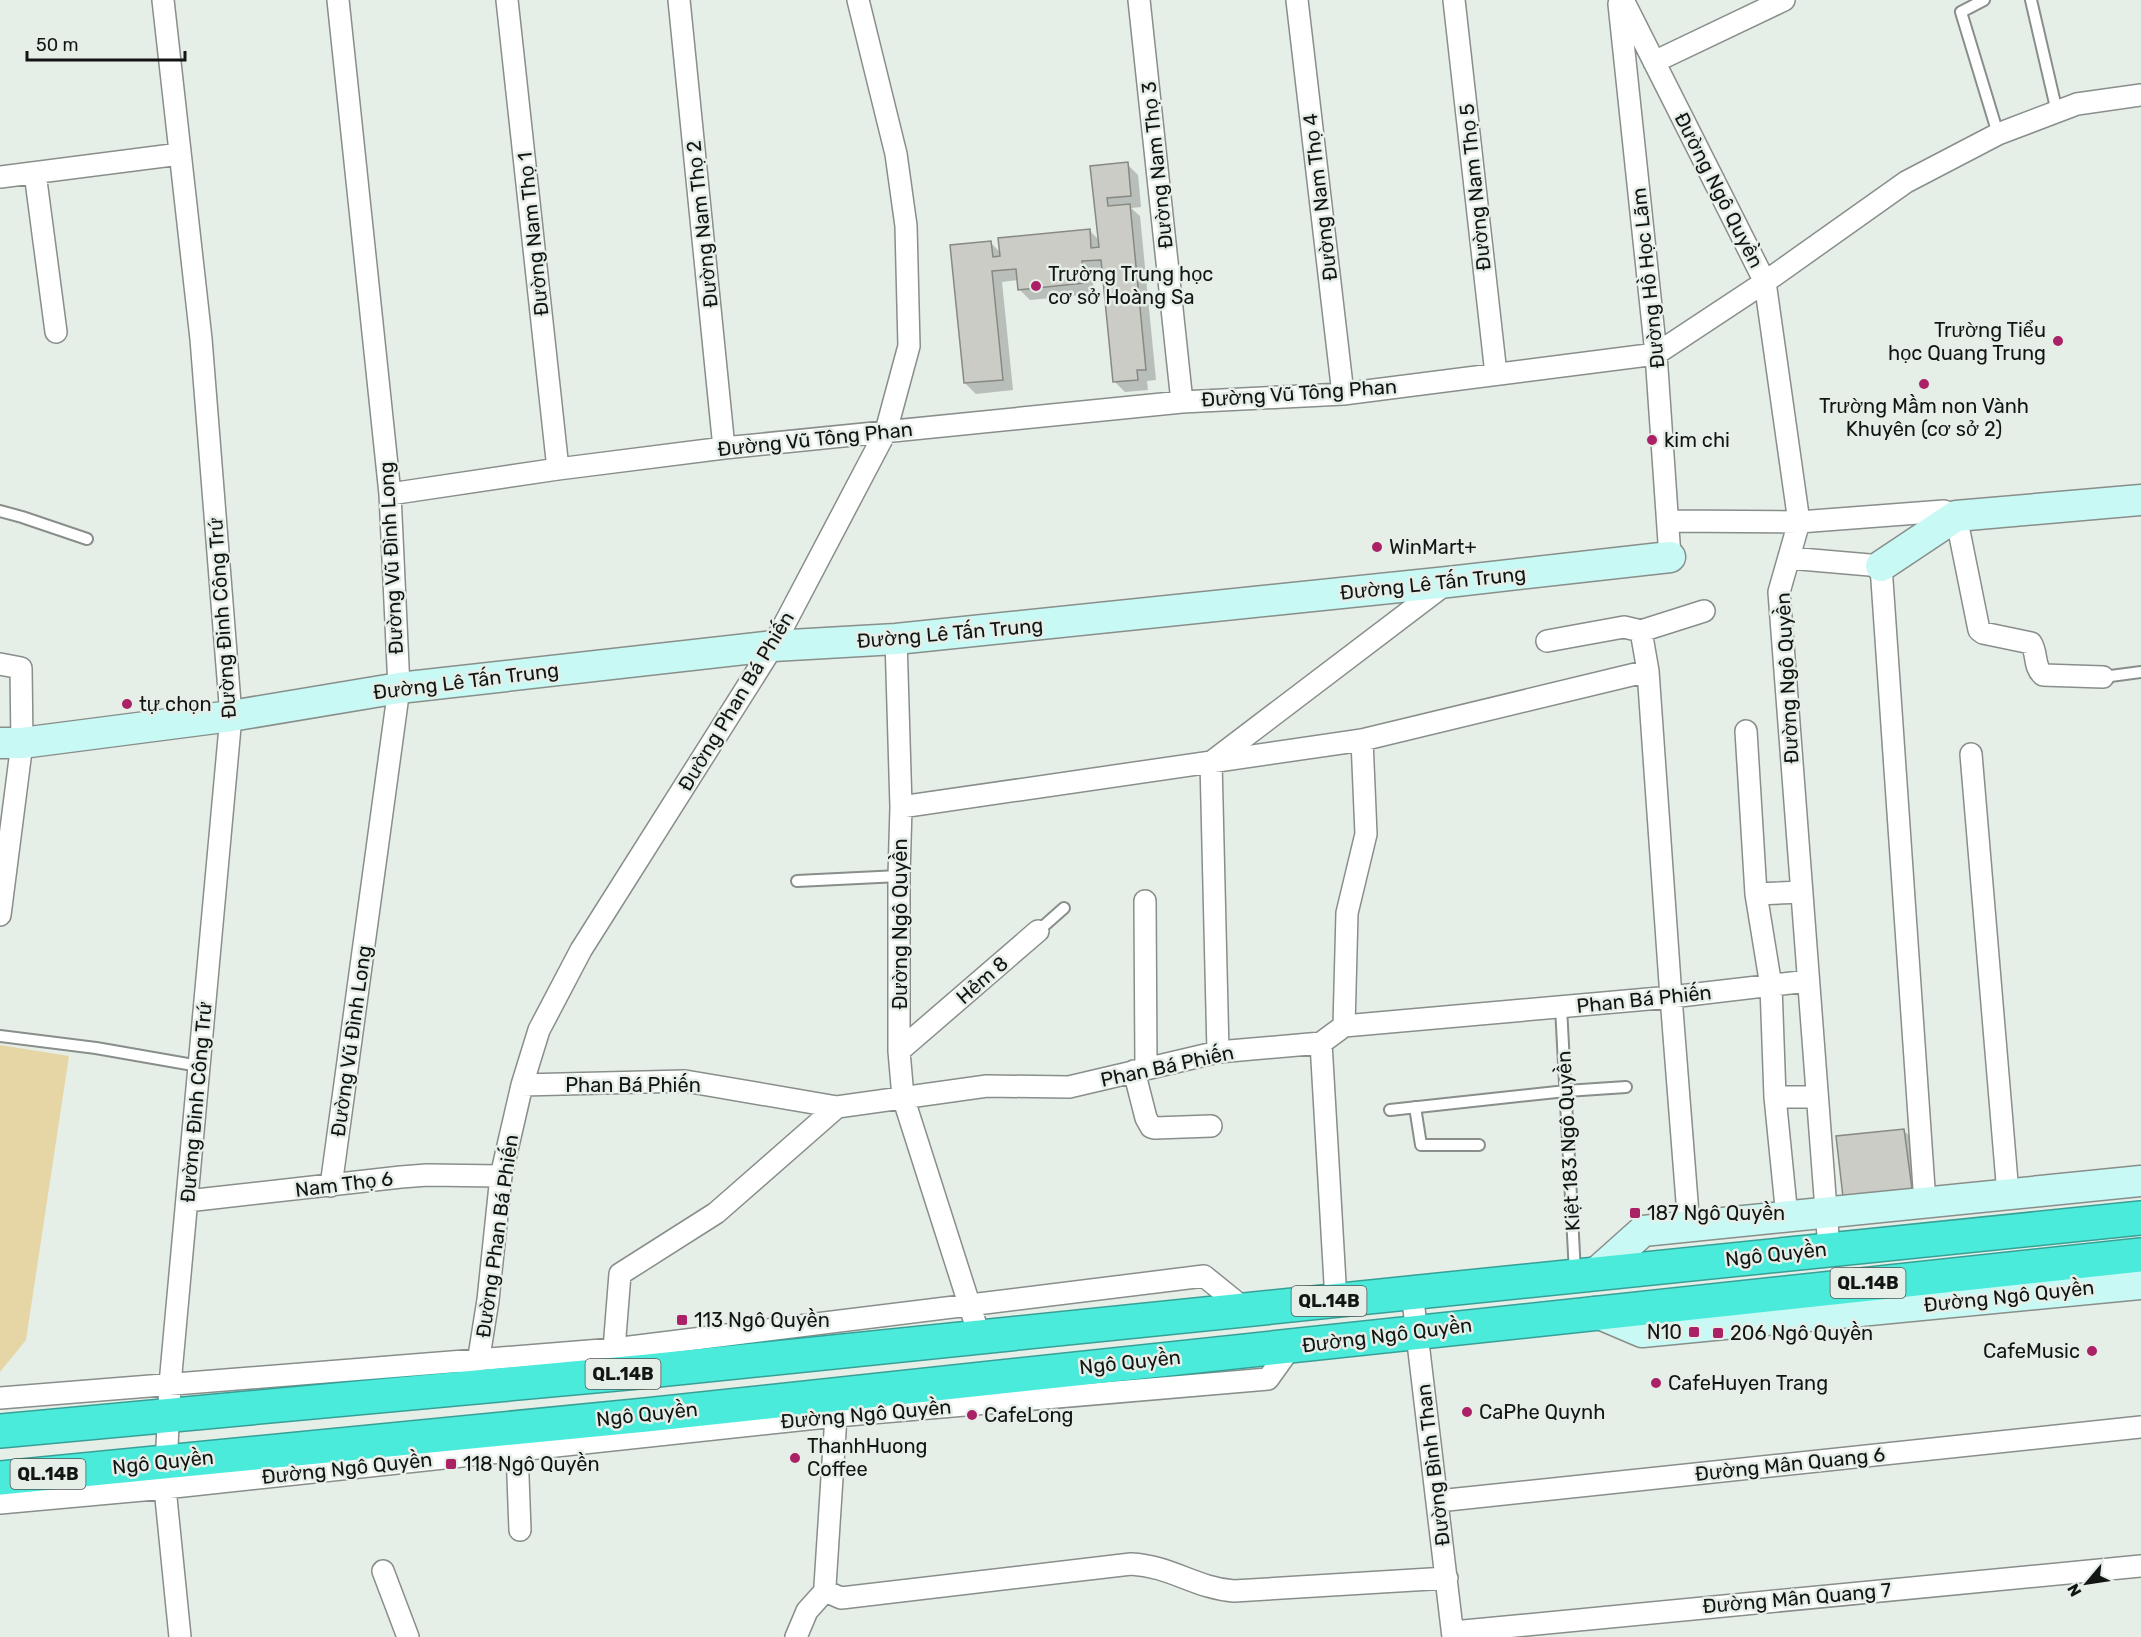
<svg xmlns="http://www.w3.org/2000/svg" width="2141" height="1637" viewBox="0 0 2141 1637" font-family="Rubik,sans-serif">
<rect width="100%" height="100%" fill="#e6eee8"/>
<!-- green -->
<path fill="#e7d6a5" d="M0 1045 69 1056 26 1340 0 1372Z"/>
<!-- shadow -->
<path fill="#0003" d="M1127 164 1138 175 1141 207 1131 208 1140 216 1156 380 1147 381 1148 390 1125 392 1114 381 1103 271 1092 272 1094 294 1030 300 1019 289 1018 280 1002 282 1013 390 976 394 965 383 991 243 1001 253 1089 230 1100 241 1092 167Z
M1904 1131 1915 1141 1922 1200 1856 1207Z"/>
<!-- building -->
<path fill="#caccc5" stroke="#878982" stroke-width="1.5" d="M1128 162 1131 196 1107 198 1108 206 1130 204 1146 370H1137L1138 380 1113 382 1101 260 1082 261 1084 283 1018 290 1016 269 992 271 1003 380 964 383 950 245 991 241 993 257 1000 256 998 238 1090 229 1091 248 1099 247 1090 166Z
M1904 1129 1912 1189 1843 1197 1836 1136Z"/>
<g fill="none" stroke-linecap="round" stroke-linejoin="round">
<!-- lane casing -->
<g stroke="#888e8a" stroke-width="14">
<path id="lane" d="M1984 0 1961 12 1998 134
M2031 0 2057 112
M0 511 22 517 87 539
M2103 677 2141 672
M797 881 899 876
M1038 931 1064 908
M1561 1007 1575 1273
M0 1036 96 1048 199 1066
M1415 1107 1421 1145H1479
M1390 1110 1566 1091 1626 1087"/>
</g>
<!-- street casing -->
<g stroke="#888e8a" stroke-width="24">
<path id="street" d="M163 0 201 339 231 716 170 1384 165 1488 180 1637
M507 0 558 469
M679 0 724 448
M1139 0 1182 402
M1297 0 1343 394
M1454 0 1496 374
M1623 0 1765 282 1799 522 1779 592 1829 1249
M1619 4 1656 354 1670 557
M1654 62 1784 0
M35 173 56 332
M0 177 180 154
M390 494 558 469 724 448 1182 402 1343 394 1656 354 1765 282 1906 182 1998 134 2077 104 2141 95
M1668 521 1799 522 1944 511 1956 516 1979 630 1983 633 2031 643C2038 654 2033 666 2043 675L2103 677
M1789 558 1881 566 1925 1203
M1641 631 1648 671 1671 997 1689 1227
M1641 631 1704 611
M896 639 901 807 899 876V1051L903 1097 980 1338
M1547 641 1624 627 1641 631
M0 664 21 668 22 743 0 915
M1746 731 1756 894 1771 986 1775 1097 1787 1217
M1971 754 2008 1194
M1214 760 1447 583
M1211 762 1218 1052
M901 807 1362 740 1648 671
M1756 894 1802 892
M1145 901 1146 1068
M1344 1026 1347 913 1366 834 1362 740
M1321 1043 1336 1300
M899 1051 1038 931
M1134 1071 1146 1118 1151 1127 1155 1128 1211 1126
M522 1085 685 1081 837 1107 987 1086 1069 1087 1218 1052 1321 1043 1344 1026 1671 997 1808 981
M1775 1097H1817
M331 1186 399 688 390 494 338 0
M187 1201 401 1177 427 1175 501 1176
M1412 1292 1453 1637
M614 1349 620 1274 716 1213 837 1107
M474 1388 488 1300 501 1176 522 1085 539 1030 581 950 773 646 886 431 909 346 906 226 896 154 858 0
M0 1398 614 1349 1204 1276 1246 1310
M836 1416 825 1586V1591L841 1598 1131 1564C1171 1566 1195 1588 1234 1591L1447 1578
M517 1450 520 1530
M1438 1501 2141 1427
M0 1503 165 1488 836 1416 1268 1379 1293 1344
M383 1571 408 1637
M1453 1632 2141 1566
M796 1637 807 1611 825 1591"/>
</g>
<!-- secondary casing -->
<g stroke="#888e8a" stroke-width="33">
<path id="secondary" d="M1881 566 1956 516 2141 500
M0 743H22L231 716 399 688 773 646 896 639 1448 582 1670 557
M1596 1273 1643 1231 2141 1181
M1595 1312 1642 1332 2141 1284"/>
</g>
<!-- highway casing -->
<g stroke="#37a096" stroke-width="36">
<path id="highway" d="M0 1431 638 1372 2141 1218
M0 1478 646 1415 2141 1255"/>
</g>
<!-- lane -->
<use href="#lane" stroke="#fff" stroke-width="10"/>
<!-- street -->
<use href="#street" stroke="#fff" stroke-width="21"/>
<!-- secondary -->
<use href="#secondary" stroke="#c9f9f4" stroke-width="30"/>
<!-- highway -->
<use href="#highway" stroke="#4bebdc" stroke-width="33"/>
</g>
<!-- markers -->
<g fill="#aa2165" stroke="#e6eee8" stroke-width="2">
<circle cx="1036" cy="286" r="6"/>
<circle cx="2058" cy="341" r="6"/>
<circle cx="1924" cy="384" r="6"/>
<circle cx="1652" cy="440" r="6"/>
<circle cx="1377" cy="547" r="6"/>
<circle cx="127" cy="704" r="6"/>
<rect x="1629" y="1207" width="12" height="12" rx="3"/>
<rect x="676" y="1314" width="12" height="12" rx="3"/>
<rect x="1688" y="1326" width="12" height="12" rx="3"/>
<rect x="1712" y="1327" width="12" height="12" rx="3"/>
<circle cx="2092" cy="1351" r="6"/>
<circle cx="1656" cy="1383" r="6"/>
<circle cx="1467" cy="1412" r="6"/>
<circle cx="972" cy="1415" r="6"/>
<circle cx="795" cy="1458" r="6"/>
<rect x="445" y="1458" width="12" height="12" rx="3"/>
</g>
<g text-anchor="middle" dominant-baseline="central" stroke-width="5" stroke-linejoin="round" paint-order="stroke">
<!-- shield labels -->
<g fill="#e6eee8" stroke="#525653" stroke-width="1.5">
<rect x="1830.5" y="1268" width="75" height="30" rx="4.5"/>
<rect x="1291.5" y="1286" width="75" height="30" rx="4.5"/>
<rect x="585.5" y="1359" width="75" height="30" rx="4.5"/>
<rect x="10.5" y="1459" width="75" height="30" rx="4.5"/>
</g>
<g font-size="18" font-weight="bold" fill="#121513">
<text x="1868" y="1283">QL.14B</text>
<text x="1329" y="1301">QL.14B</text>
<text x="623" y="1374">QL.14B</text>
<text x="48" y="1474">QL.14B</text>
</g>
<!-- street labels -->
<g font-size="20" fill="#121513" stroke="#e6eee8">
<text transform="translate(1157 165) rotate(-96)">Đường Nam Thọ 3</text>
<text transform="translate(1475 187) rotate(-96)">Đường Nam Thọ 5</text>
<text transform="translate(1719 190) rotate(63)">Đường Ngô Quyền</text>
<text transform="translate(1320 197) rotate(-97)">Đường Nam Thọ 4</text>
<text transform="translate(702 224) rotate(-96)">Đường Nam Thọ 2</text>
<text transform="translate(533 234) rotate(-96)">Đường Nam Thọ 1</text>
<text transform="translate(1648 278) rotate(-96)">Đường Hồ Học Lãm</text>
<text transform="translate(1299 393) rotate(-4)">Đường Vũ Tông Phan</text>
<text transform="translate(815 439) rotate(-6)">Đường Vũ Tông Phan</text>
<text transform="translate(391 558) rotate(-93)">Đường Vũ Đình Long</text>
<text transform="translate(1433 583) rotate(-6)">Đường Lê Tấn Trung</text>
<text transform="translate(222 618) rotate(-94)">Đường Đinh Công Trứ</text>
<text transform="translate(950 633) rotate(-5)">Đường Lê Tấn Trung</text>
<text transform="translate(1787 678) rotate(-93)">Đường Ngô Quyền</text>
<text transform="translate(466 681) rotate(-7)">Đường Lê Tấn Trung</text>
<text transform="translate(736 701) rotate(-59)">Đường Phan Bá Phiến</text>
<text transform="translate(900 924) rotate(-90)">Đường Ngô Quyền</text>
<text transform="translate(982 980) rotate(-41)">Hẻm 8</text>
<text transform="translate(1644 999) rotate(-6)">Phan Bá Phiến</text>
<text transform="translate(351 1041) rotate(-82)">Đường Vũ Đình Long</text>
<text transform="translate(1167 1066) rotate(-12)">Phan Bá Phiến</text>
<text x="633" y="1085">Phan Bá Phiến</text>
<text transform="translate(196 1102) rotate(-85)">Đường Đinh Công Trứ</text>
<text transform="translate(1568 1141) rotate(-93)">Kiệt 183 Ngô Quyền</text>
<text transform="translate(344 1184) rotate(-7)">Nam Thọ 6</text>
<text transform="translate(497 1236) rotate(-82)">Đường Phan Bá Phiến</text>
<text transform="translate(1776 1254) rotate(-6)">Ngô Quyền</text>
<text transform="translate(2009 1296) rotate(-6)">Đường Ngô Quyền</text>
<text transform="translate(1387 1335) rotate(-7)">Đường Ngô Quyền</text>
<text transform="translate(1130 1362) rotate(-6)">Ngô Quyền</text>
<text transform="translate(647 1414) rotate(-6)">Ngô Quyền</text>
<text transform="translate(866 1414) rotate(-5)">Đường Ngô Quyền</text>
<text transform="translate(163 1462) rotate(-6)">Ngô Quyền</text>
<text transform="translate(1790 1464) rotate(-6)">Đường Mân Quang 6</text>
<text transform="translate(1433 1465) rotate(-97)">Đường Bình Than</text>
<text transform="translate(347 1468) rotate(-6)">Đường Ngô Quyền</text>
<text transform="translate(1797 1598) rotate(-5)">Đường Mân Quang 7</text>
</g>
<!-- poi labels -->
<g font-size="20" fill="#121513" stroke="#e6eee8" text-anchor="start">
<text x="1048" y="274">Trường Trung học<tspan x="1048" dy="23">cơ sở Hoàng Sa</tspan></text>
<text x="2046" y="330" text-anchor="end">Trường Tiểu<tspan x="2046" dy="23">học Quang Trung</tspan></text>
<text x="1924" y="406" text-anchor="middle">Trường Mầm non Vành<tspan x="1924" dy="23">Khuyên (cơ sở 2)</tspan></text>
<text x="1664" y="440">kim chi</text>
<text x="1389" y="547">WinMart+</text>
<text x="139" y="704">tự chọn</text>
<text x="1647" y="1213">187 Ngô Quyền</text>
<text x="694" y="1320">113 Ngô Quyền</text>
<text x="1682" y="1332" text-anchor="end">N10</text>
<text x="1730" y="1333">206 Ngô Quyền</text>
<text x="2080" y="1351" text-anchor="end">CafeMusic</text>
<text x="1668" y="1383">CafeHuyen Trang</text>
<text x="1479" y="1412">CaPhe Quynh</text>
<text x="984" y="1415">CafeLong</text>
<text x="807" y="1446">ThanhHuong<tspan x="807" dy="23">Coffee</tspan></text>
<text x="463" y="1464">118 Ngô Quyền</text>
</g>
</g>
<!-- north arrow -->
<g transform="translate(2087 1583) rotate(241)" stroke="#e6eee8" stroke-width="4.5" paint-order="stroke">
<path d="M0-4.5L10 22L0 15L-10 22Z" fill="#121513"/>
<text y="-9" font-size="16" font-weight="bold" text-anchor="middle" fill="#121513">N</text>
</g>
<!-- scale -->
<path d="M27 51v9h158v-9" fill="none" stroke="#121513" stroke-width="3"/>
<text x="36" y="51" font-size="18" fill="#121513" stroke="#e6eee8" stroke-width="4.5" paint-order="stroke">50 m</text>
</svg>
